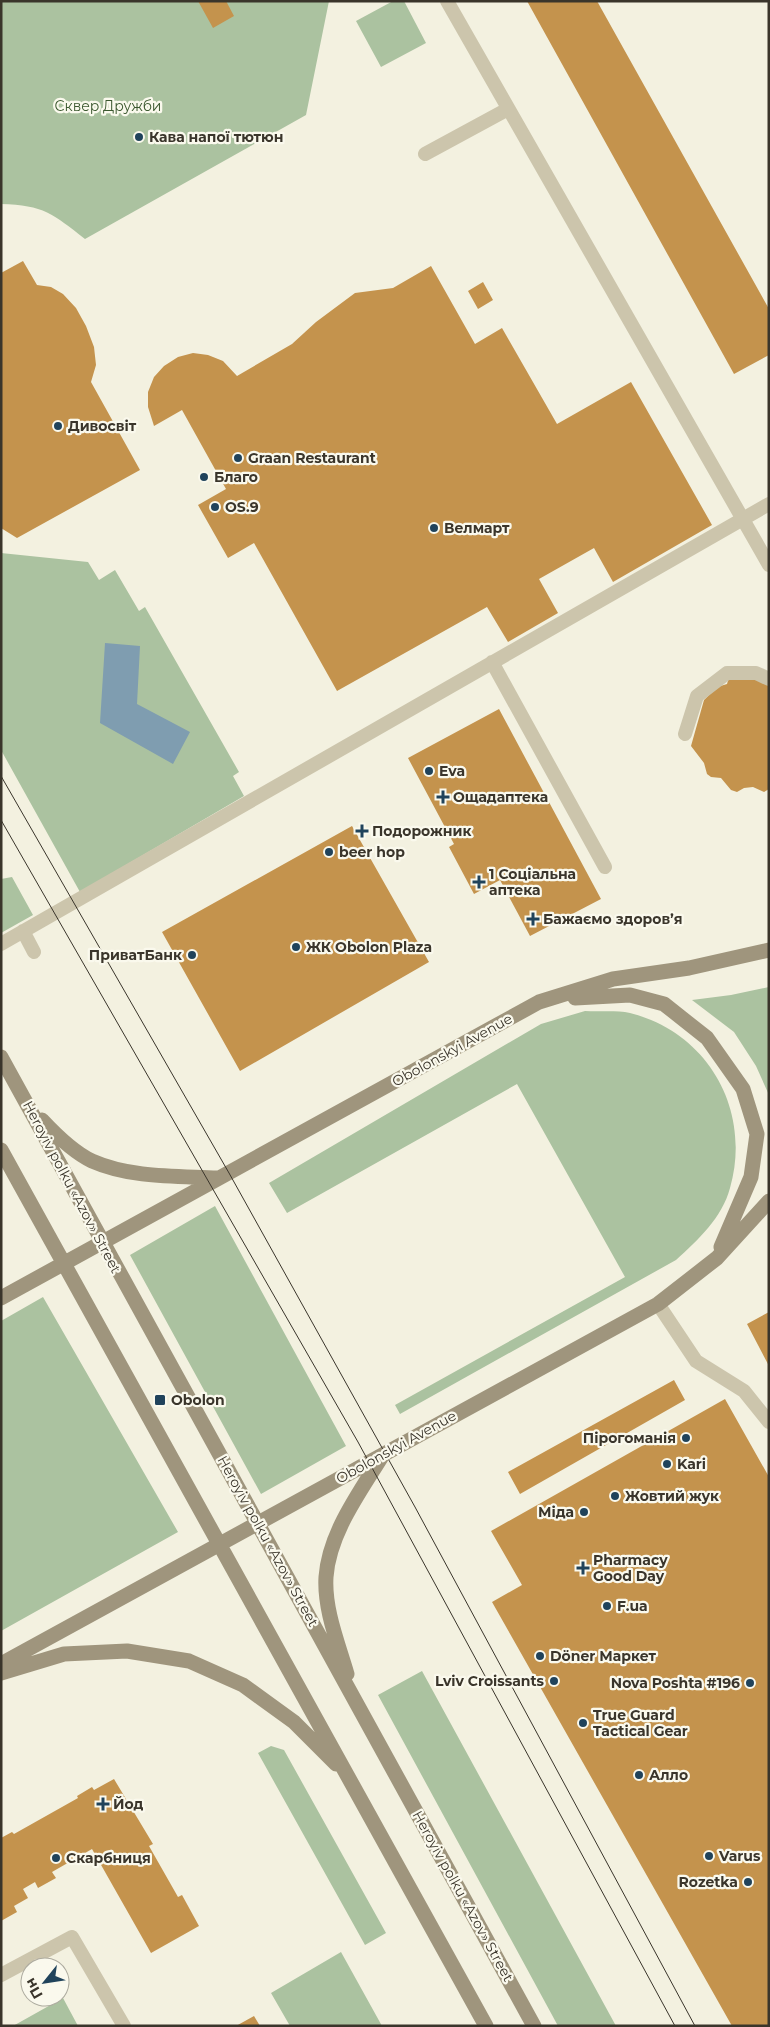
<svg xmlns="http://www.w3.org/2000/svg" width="770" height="2027" viewBox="0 0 770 2027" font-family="Montserrat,sans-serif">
<rect width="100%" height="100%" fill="#f3f1e0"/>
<!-- green -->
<path fill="#abc2a0" d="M1 1H329L306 115 85 239C53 214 44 205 1 204Z
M393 1H404L426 43 381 67 356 21Z
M1 553 88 562 99 580 115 570 139 611 145 607 239 772 233 776 244 796 80 892 1 750Z
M12 877 33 915 1 933V879Z
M769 987V1095L756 1066 734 1032 692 1000 731 995Z
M585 1011C599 1012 617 1010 630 1013 709 1033 752 1111 730 1188 722 1218 698 1240 676 1260L400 1414 395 1405 625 1277 517 1084 287 1213 269 1183 541 1024Z
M215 1206 346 1446 261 1494 130 1255Z
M43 1297 178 1532 1 1631V1321Z
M422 1671 616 2026H558L378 1695Z
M271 1746 284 1750 386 1933 365 1945 258 1753Z
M341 1952 382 2026H290L271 1993Z
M63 1998 78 2026H13Z"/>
<!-- water -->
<path fill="#7f9db0" d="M105 643 140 646 137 704 190 732 173 764 100 723Z"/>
<!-- building -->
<path fill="#c4934d" d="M198 1H226L234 16 213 28Z
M527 1H597L769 309V355L734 374Z
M23 261 37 285 51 287 63 294 76 308 86 326 94 347 96 365 91 382 140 470 17 538 1 528V273Z
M431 266 475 344 502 328 557 424 631 382 712 525 613 582 594 548 539 579 558 613 508 642 487 607 337 691 254 543 228 558 198 505 226 489 182 410 154 426 148 407V392L154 377 164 366 178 357 193 353 208 355 223 361 237 376 292 344 316 322 355 293 393 288Z
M483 282 493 300 478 309 468 291Z
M729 677 769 678V789L764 792 753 787 744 788 737 792 731 790 721 778 711 777 707 774 704 763 691 746 704 700 717 687 727 684Z
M499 709 601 899 530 936 500 880 474 894 449 847 454 844 408 758Z
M352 826 429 962 240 1071 162 932Z
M769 1312V1366L747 1324Z
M674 1380 685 1400 520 1494 508 1472Z
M725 1399 769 1477V2026H732L492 1602 522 1585 491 1531Z
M114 1779 153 1844 149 1846 178 1897 182 1895 199 1926 151 1953 92 1849 52 1872 56 1878 38 1888 35 1882 23 1889 28 1898 14 1906 17 1912 1 1921V1838L12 1832 14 1834 78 1798 77 1796 92 1787 94 1790Z
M254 2016 260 2026H236Z"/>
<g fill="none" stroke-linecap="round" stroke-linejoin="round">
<!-- lane -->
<path stroke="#ccc5ac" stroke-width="14" d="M447 1 769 565
M425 154 508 109
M492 662 605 867
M685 734 697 696 727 673H756L769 679
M23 931 34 952
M1 944 769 504
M658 1304 696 1361 744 1391 769 1422
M1 1975 72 1937 124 2026"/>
<!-- secondary -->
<path stroke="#9f957d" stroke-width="15" d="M575 998 630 995 664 1004 707 1038 743 1089 757 1134 751 1177 721 1247
M1 1057 534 2026
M42 1120C56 1135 73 1152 92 1161 130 1178 177 1176 217 1178
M1 1150 486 2026
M1 1298 539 1002 613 979 689 968 769 950
M1 1664 658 1304 717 1258 769 1201
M1 1673 64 1654 127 1651 189 1661 243 1685 294 1722 336 1764
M347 1674C338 1643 324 1609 326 1577 329 1533 360 1492 382 1456"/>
<!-- tram -->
<path stroke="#3a352b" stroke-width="1" d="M1 776 229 1173 415 1507 695 2026
M1 820 358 1442 675 2026"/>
</g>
<!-- markers -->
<g fill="#20435b" stroke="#faf9ed" stroke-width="2">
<circle cx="139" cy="137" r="5"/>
<circle cx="58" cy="426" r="5"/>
<circle cx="238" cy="458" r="5"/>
<circle cx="204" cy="477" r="5"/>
<circle cx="215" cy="507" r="5"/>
<circle cx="434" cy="528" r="5"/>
<circle cx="429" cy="771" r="5"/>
<path d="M440.5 789.5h5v5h5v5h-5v5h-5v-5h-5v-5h5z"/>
<path d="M359.5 823.5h5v5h5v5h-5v5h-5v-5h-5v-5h5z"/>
<circle cx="329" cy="852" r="5"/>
<path d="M476.5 874.5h5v5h5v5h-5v5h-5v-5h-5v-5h5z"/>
<path d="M530.5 911.5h5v5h5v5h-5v5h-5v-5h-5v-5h5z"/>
<circle cx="296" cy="947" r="5"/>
<circle cx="192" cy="955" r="5"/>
<rect x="154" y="1394" width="12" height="12" rx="2.5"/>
<circle cx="686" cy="1438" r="5"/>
<circle cx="667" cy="1464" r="5"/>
<circle cx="615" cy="1496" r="5"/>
<circle cx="584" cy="1512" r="5"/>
<path d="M580.5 1560.5h5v5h5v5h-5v5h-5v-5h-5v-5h5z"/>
<circle cx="607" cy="1606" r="5"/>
<circle cx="540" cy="1656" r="5"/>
<circle cx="554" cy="1681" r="5"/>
<circle cx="750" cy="1683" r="5"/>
<circle cx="583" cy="1723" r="5"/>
<circle cx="639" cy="1775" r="5"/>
<path d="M100.5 1796.5h5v5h5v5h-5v5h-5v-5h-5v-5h5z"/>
<circle cx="709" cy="1856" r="5"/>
<circle cx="56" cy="1858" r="5"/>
<circle cx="748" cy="1882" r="5"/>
</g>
<g text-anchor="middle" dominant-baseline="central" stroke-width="4.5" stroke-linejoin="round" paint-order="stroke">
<!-- park labels -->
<g font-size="14" fill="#3b582f" stroke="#faf9ed">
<text x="108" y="106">Сквер Дружби</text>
</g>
<!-- poi labels -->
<g font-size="14" font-weight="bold" fill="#3a352b" stroke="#faf9ed" text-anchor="start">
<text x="149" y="137">Кава напої тютюн</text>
<text x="68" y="426">Дивосвіт</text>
<text x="248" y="458">Graan Restaurant</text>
<text x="214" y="477">Благо</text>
<text x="225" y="507">OS.9</text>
<text x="444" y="528">Велмарт</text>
<text x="439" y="771">Eva</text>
<text x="453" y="797">Ощадаптека</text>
<text x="372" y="831">Подорожник</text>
<text x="339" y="852">beer hop</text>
<text x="489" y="874">1 Соціальна<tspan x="489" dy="16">аптека</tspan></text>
<text x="543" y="919">Бажаємо здоровʼя</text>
<text x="306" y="947">ЖК Obolon Plaza</text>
<text x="182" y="955" text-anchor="end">ПриватБанк</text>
<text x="171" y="1400">Obolon</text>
<text x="676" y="1438" text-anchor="end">Пірогоманія</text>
<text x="677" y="1464">Kari</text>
<text x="625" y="1496">Жовтий жук</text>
<text x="574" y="1512" text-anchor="end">Міда</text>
<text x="593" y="1560">Pharmacy<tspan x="593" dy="16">Good Day</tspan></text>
<text x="617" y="1606">F.ua</text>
<text x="550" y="1656">Döner Маркет</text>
<text x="544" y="1681" text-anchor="end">Lviv Croissants</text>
<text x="740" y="1683" text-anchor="end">Nova Poshta #196</text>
<text x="593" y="1715">True Guard<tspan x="593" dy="16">Tactical Gear</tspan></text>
<text x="649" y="1775">Алло</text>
<text x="113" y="1804">Йод</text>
<text x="719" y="1856">Varus</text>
<text x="66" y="1858">Скарбниця</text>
<text x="738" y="1882" text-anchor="end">Rozetka</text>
</g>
<!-- street labels -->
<g font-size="14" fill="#3a352b" stroke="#faf9ed">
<text transform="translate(452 1050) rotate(-29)">Obolonskyi Avenue</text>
<text transform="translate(72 1187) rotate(62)">Heroyiv polku «Azov» Street</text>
<text transform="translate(396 1447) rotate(-29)">Obolonskyi Avenue</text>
<text transform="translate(268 1541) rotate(61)">Heroyiv polku «Azov» Street</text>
<text transform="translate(463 1896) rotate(61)">Heroyiv polku «Azov» Street</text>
</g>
</g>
<!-- border -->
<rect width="770" height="2027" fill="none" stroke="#3a352b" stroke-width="5"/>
<!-- north arrow -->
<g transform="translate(45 1982) rotate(240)"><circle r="24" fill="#faf9ed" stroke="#adab9f"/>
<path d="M0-4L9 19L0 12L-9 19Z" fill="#20435b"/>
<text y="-8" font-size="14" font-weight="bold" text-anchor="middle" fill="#3a352b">Пн</text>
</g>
</svg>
